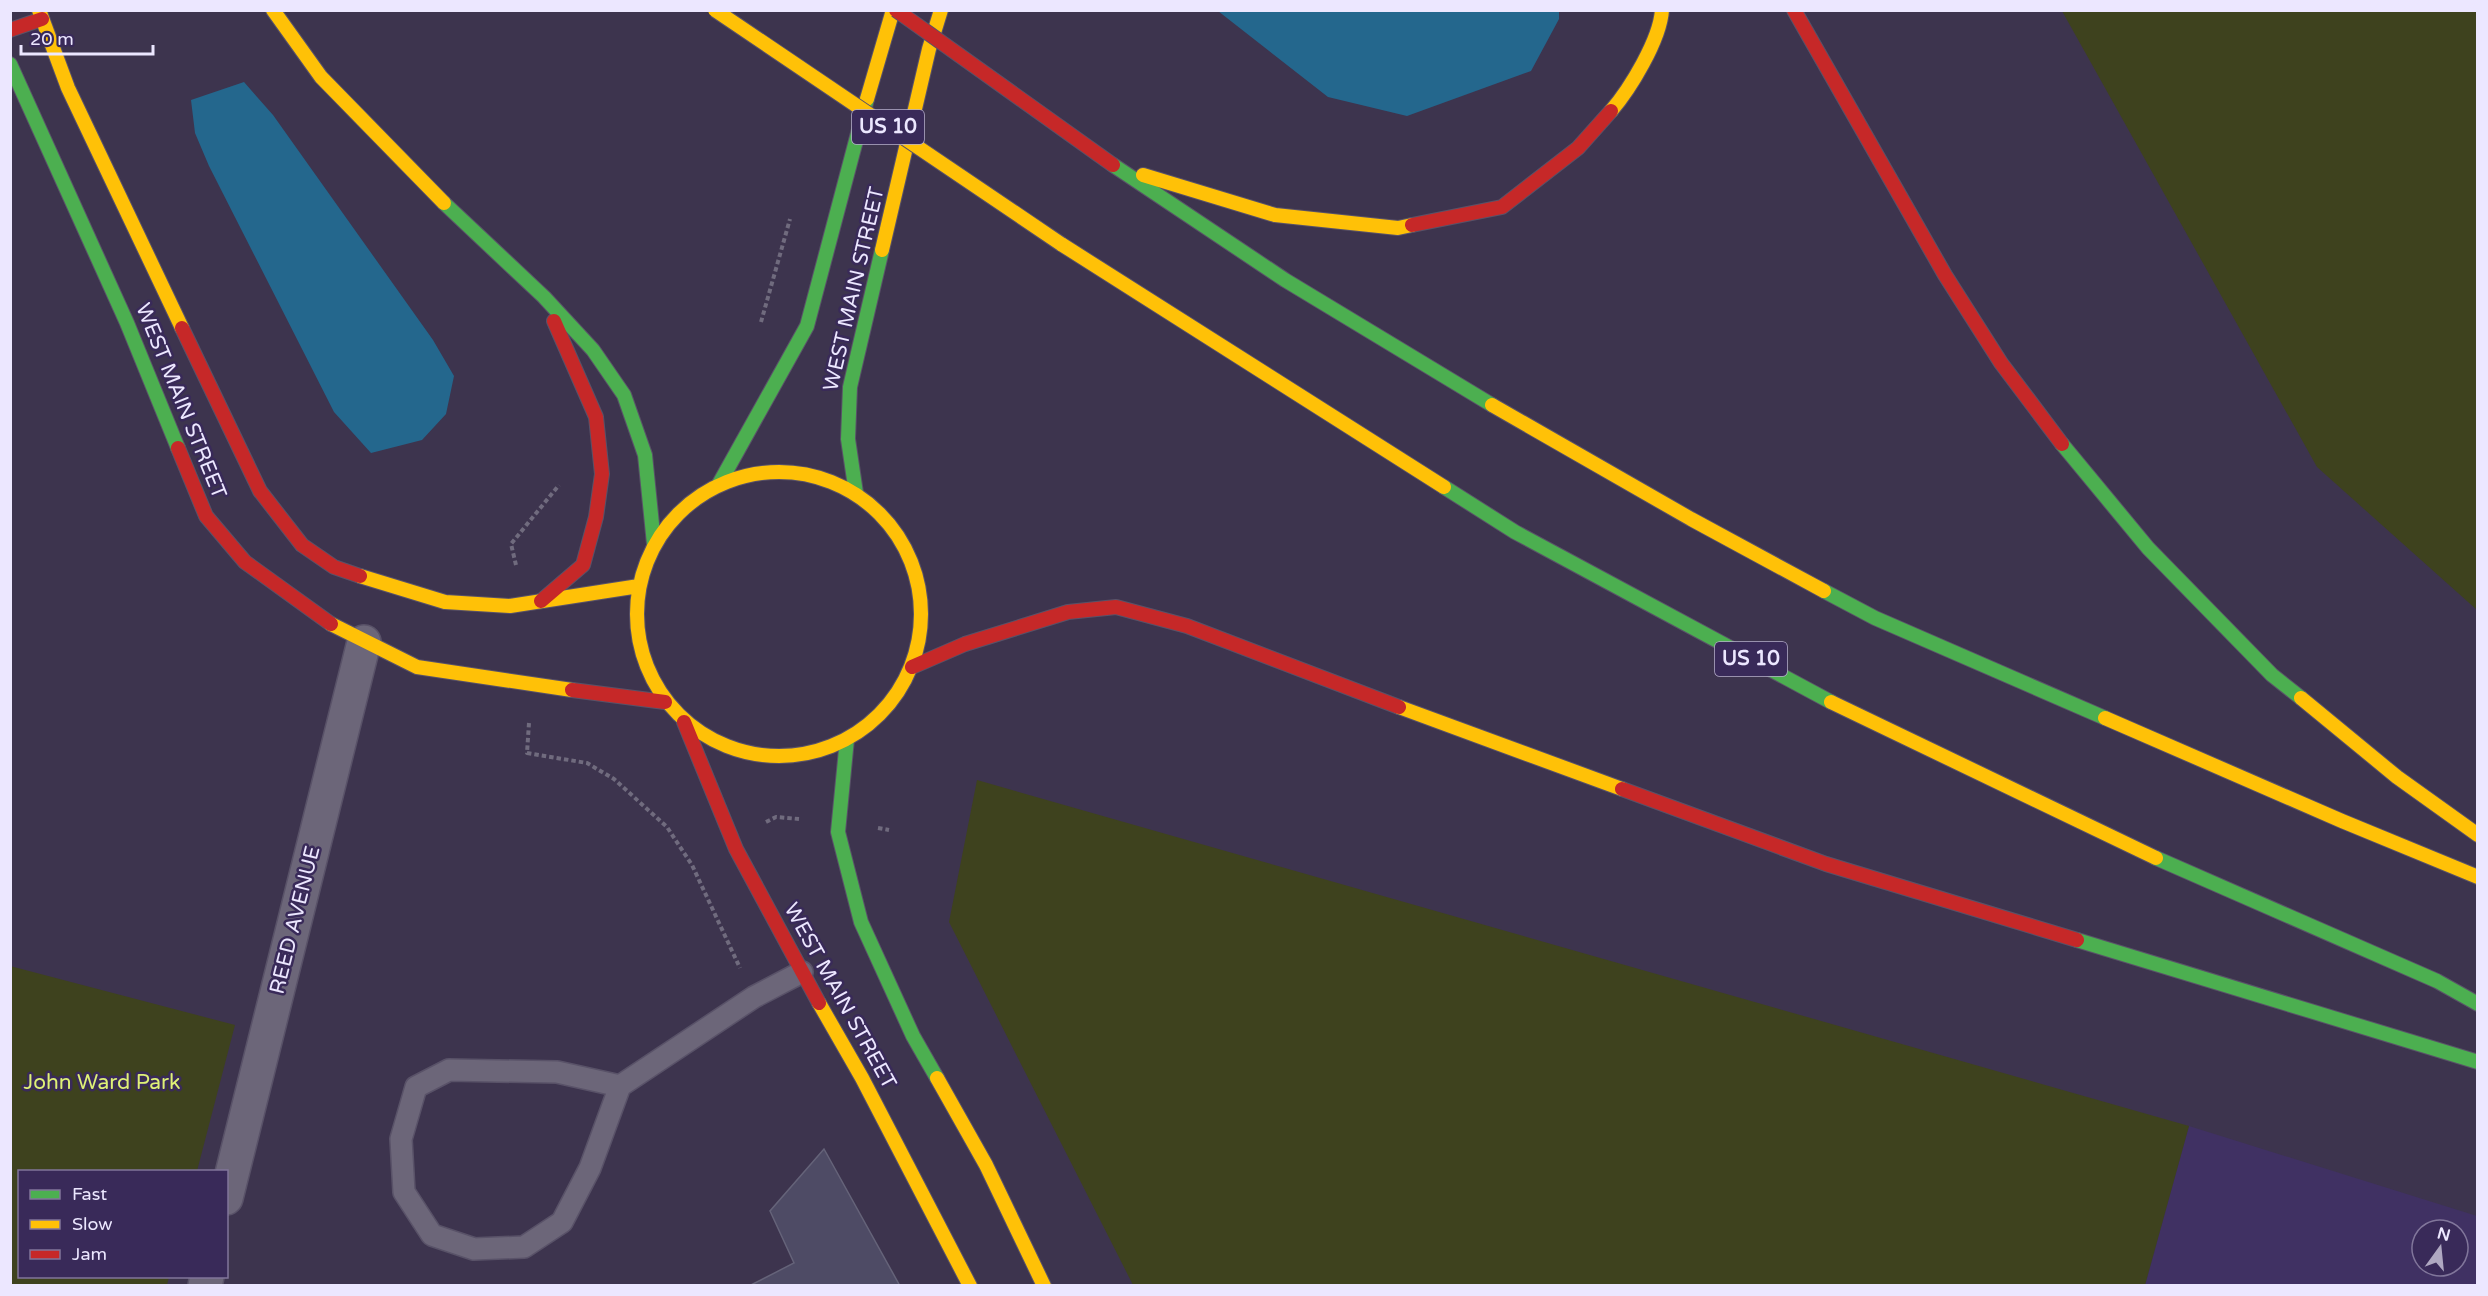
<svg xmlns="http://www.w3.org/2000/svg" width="2488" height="1296" viewBox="0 0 2488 1296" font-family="'Varela Round',sans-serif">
<rect width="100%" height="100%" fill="#3d344e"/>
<!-- built -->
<path fill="#403163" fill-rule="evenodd" d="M2189 1126 2477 1216V1285L2145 1286ZM2422 1230H2458V1266H2422Z"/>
<!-- green -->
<path fill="#3e421e" d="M2062 11H2477V610L2317 467Z
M977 780 2189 1126 2145 1285H1133L949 922Z
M10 966 235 1025 197 1171 20 1172V1276L169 1277 167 1285H11Z"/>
<!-- water -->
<path fill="#24678d" d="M1218 11H1559V19L1531 71 1407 116 1328 97Z
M244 82 273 115 433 340 454 376 446 414 422 440 371 453 334 412 209 166 195 133 191 100Z"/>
<!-- building -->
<path fill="#4e4b65" stroke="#656379" stroke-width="1.5" d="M824 1149 900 1286H749L794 1263 770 1211Z"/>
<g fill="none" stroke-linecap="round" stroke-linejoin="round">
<!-- lane casing -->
<g stroke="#595268" stroke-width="24">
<path id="lane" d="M620 1086 590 1168 562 1222 524 1247 474 1249 432 1235 404 1192 401 1139 416 1087 449 1070 557 1072 620 1086 754 997 802 972"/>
</g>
<!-- street casing -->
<g stroke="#595268" stroke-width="36">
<path id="street" d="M226 1198 364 642
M205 1286 207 1276"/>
</g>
<!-- fast casing -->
<g stroke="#595268" stroke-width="16">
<path id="fast" d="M10 64 127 323 178 448
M1113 165 1285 280 1492 405
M444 203 544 297 593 350 624 395 645 455 654 544
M2062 444 2148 548 2272 675 2301 698
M719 484 807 326 867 99
M1444 487 1515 532 1831 702
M856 493 848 439 850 387 882 250
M1824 591 1875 618 2105 718
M847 739 838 832 861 922 913 1036 937 1078
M2156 858 2437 981 2478 1004
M2077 940 2478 1062"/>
</g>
<!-- slow casing -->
<g stroke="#595268" stroke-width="16">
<path id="slow" d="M39 10 68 88 182 328
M273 10 321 77 444 203
M867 99 893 10
M1611 111C1630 89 1660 40 1662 10
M1143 175 1275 215 1398 228 1412 225
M1061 244 1444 487
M882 250 929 49 941 10
M1492 405 1691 519 1824 591
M637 614a142 142 0 1 1 284 0a142 142 0 1 1-284 0Z
M360 576 445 602 510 606 639 586
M331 624 417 667 572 690
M2301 698 2397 777 2478 835
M1831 702 2156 858
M1399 707 1622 789
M2105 718 2342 821 2478 877
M819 1003 862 1078 970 1286
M937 1078 986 1165 1044 1286"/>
</g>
<!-- jam casing -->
<g stroke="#595268" stroke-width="16">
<path id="jam" d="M1794 10 1945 275 2001 363 2062 444
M10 30 42 19
M1412 225 1502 207 1578 148 1611 111
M182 328 260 491 302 545 334 567 360 576
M178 448 206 516 245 562 331 624
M541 601 583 565 596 517 602 474 596 417 554 321
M912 667 965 644 1068 612 1116 607 1187 626 1399 707
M572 690 665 702
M684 722 736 849 819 1003
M1622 789 1826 864 2077 940"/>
</g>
<!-- path -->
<path stroke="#706b7e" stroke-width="4" stroke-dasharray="4.5 3" stroke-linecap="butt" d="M761 322 790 219
M516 565 511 544 559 485
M529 723 527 753 587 763 614 779 667 827 692 865 740 968
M766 822 776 817 799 819
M878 828 889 830"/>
<!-- lane -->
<use href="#lane" stroke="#6c6679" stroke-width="21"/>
<!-- street -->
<use href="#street" stroke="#6c6679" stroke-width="33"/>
<!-- fast -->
<use href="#fast" stroke="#4caf50" stroke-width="14"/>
<!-- slow -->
<use href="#slow" stroke="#ffc107" stroke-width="14"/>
<!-- jam -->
<use href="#jam" stroke="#c62828" stroke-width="14"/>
<!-- slow-bridge casing -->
<g stroke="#595268" stroke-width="16" stroke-linecap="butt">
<path id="slow-bridge" d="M715 10 1061 244"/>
</g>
<!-- jam-bridge casing -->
<g stroke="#595268" stroke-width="16" stroke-linecap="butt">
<path id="jam-bridge" d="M896 10 1113 165"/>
</g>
<!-- slow-bridge -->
<use href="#slow-bridge" stroke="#ffc107" stroke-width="14"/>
<!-- jam-bridge -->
<use href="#jam-bridge" stroke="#c62828" stroke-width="14"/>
</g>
<g text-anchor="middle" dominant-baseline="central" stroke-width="5" stroke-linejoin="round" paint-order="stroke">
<!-- shield labels -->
<g fill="#392a59" stroke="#b6aecd" stroke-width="1.5">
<rect x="852" y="110" width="72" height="34" rx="4.5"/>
<rect x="1715" y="642" width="72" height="34" rx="4.5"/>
</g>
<g font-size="20" font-weight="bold" fill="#ece7ff">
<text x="888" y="127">US 10</text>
<text x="1751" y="659">US 10</text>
</g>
<!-- street labels -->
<g font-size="21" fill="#ece7ff" stroke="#392a59">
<text transform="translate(854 289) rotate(-77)">WEST MAIN STREET</text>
<text transform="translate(181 401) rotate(68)">WEST MAIN STREET</text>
<text transform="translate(295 920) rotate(-76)">REED AVENUE</text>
<text transform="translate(840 996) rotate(61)">WEST MAIN STREET</text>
</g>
<!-- park labels -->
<g font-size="21" fill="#dff176" stroke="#392a59">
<text x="102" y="1082">John Ward Park</text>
</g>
</g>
<!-- border -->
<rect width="2488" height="1296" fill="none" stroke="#ece7ff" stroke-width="24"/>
<!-- legend -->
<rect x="18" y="1170" width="210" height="108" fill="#392a59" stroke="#81769b" stroke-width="1.5"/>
<rect x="30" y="1190" width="30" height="9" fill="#4caf50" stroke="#81769b" stroke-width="1.5"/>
<text x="72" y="1200" font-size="18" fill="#ece7ff">Fast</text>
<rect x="30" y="1220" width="30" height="9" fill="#ffc107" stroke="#81769b" stroke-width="1.5"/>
<text x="72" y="1230" font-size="18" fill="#ece7ff">Slow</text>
<rect x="30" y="1250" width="30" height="9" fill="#c62828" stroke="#81769b" stroke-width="1.5"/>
<text x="72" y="1260" font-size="18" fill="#ece7ff">Jam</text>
<!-- north arrow -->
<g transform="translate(2440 1248) rotate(15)"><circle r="28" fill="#392a59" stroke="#81769b" stroke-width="1.5"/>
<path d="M0-4.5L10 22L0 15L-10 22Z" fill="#afa8c1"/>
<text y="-9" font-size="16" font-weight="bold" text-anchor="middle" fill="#ece7ff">N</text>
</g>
<!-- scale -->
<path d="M21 45v9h132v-9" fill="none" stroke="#ece7ff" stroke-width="3"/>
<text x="30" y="45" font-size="18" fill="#ece7ff" stroke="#392a59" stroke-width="4.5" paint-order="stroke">20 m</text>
</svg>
